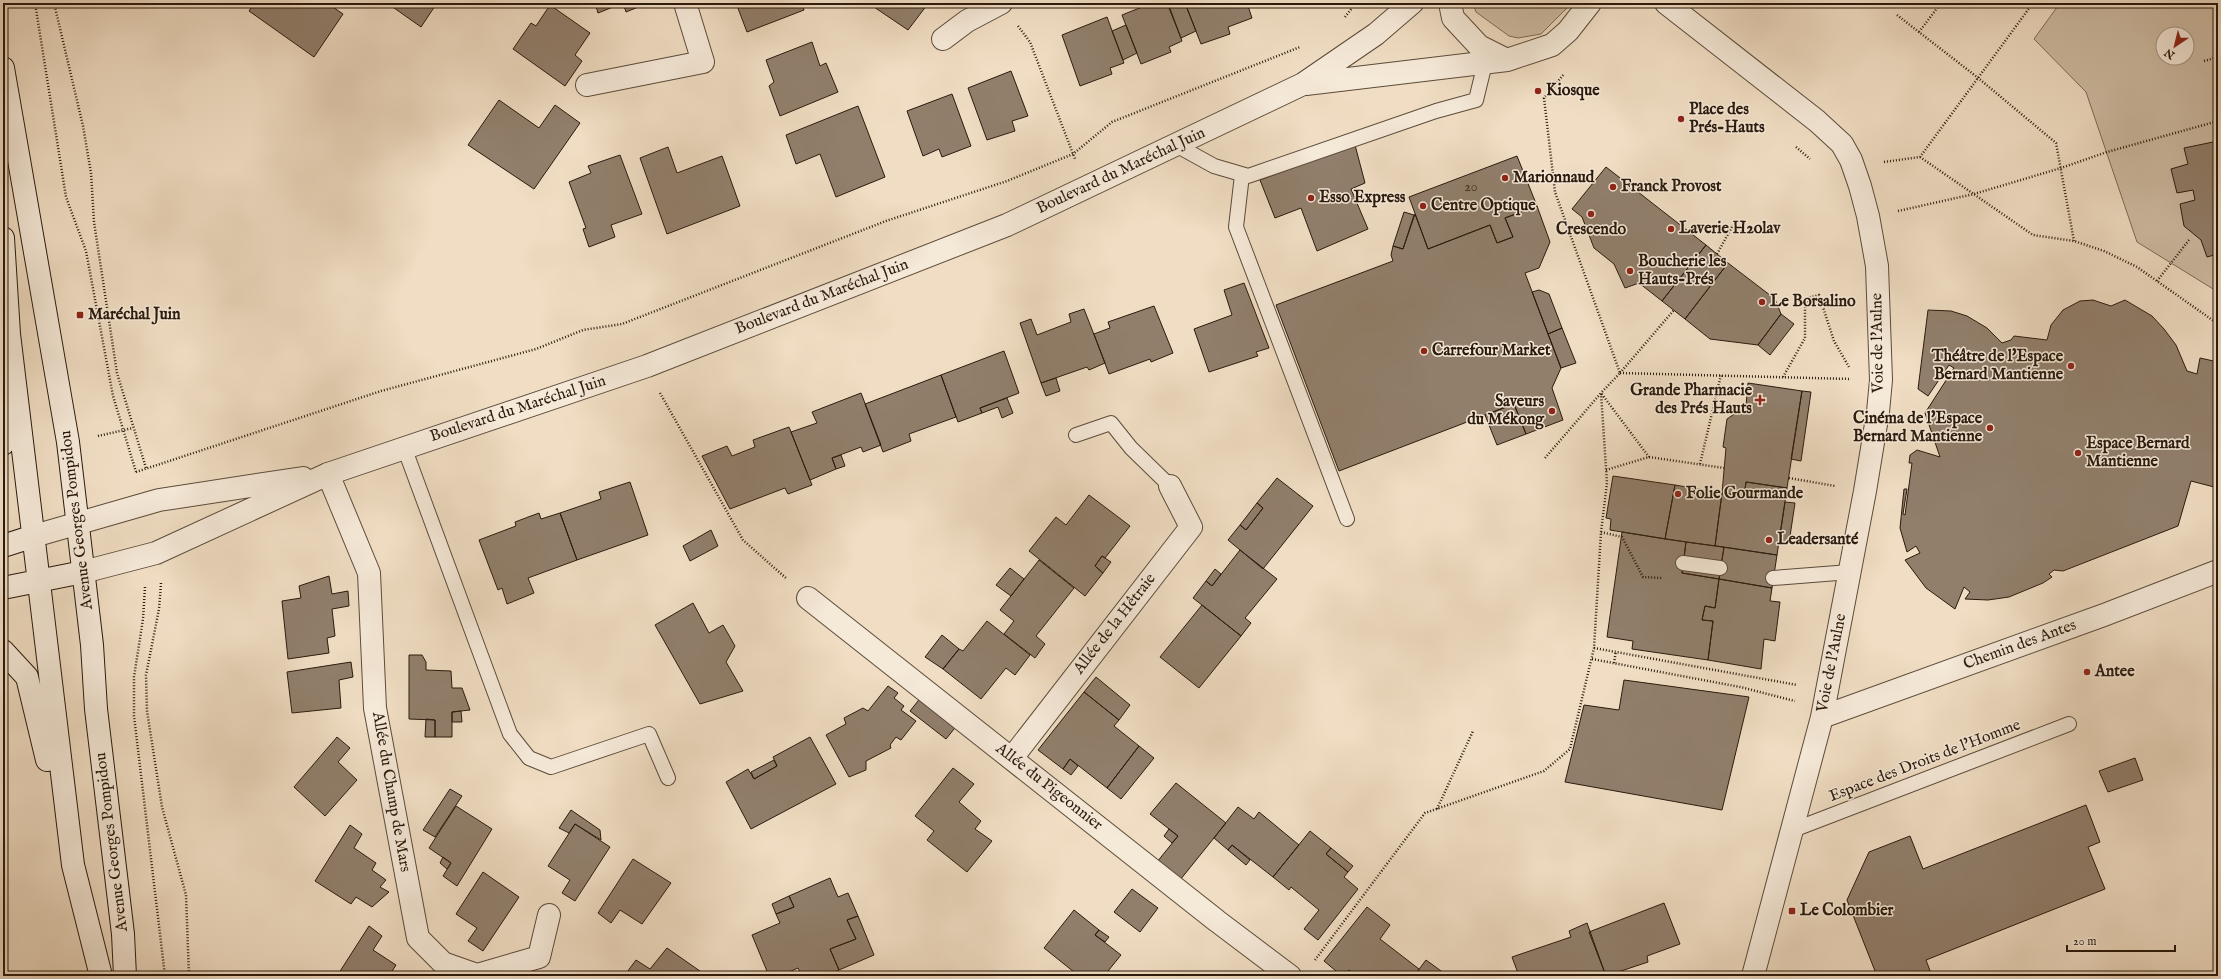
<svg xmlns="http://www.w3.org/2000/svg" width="2221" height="979" viewBox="0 0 2221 979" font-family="'IM FELL English',serif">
<rect width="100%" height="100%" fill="#f0ddc3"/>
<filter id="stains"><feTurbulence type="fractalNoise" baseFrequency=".005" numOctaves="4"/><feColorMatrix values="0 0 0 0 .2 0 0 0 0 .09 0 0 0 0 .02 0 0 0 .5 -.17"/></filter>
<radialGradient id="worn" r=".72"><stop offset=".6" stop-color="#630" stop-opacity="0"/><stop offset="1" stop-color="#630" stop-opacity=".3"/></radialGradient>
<!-- green -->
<path fill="#cebca4" stroke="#7c6b58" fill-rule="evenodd" d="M1473 3H1572L1541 34 1518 38 1509 36 1476 12Z
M2060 3H2218V292L2137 242 2086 92 2034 39ZM2163 34H2187V58H2163Z"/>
<!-- building -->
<path fill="#917f6c" stroke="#2a1a0d" d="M254 3H327L343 14 314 57 249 11Z
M387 3H437L421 27Z
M595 3H648L626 12 623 3 598 13Z
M736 3H802L804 10 747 32Z
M868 3H923L927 5 908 30Z
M1152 3H1168L1182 41 1169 47 1171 52 1141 64 1122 15Z
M1181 3H1185L1196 31 1181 38 1169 8Z
M1185 3H1247L1252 18 1228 27 1230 34 1201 44Z
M550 5 590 33 575 55 582 61 565 86 513 49 531 23 536 26Z
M1107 17 1124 63 1110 68 1112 74 1080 86 1062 35Z
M1126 25 1137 53 1123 60 1112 31Z
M812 42 820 66 826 63 838 92 780 116 769 86 774 82 766 60Z
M1011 71 1028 116 1012 121 1015 131 987 140 968 88Z
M952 94 971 146 942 157 939 149 923 156 907 111Z
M499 100 539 128 555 105 580 123 534 189 468 145Z
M858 106 885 177 836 197 820 154 796 164 786 135Z
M2218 141V254L2207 257 2201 240 2184 226 2180 204 2195 200 2193 190 2177 193 2171 169 2188 164 2184 148Z
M1355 145 1365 183 1351 189 1368 229 1317 251 1301 208 1275 218 1260 180Z
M668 147 677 173 722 156 740 206 667 234 640 158Z
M620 155 642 214 611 225 615 237 589 247 583 229 586 228 569 182 591 173 588 166Z
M1517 156 1537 206 1505 218 1513 237 1497 243 1490 225 1428 249 1409 197Z
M1606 167 1706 245 1662 301 1639 283 1625 288 1614 264 1594 248 1582 217 1572 209Z
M1537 206 1550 242 1539 268 1525 273 1561 368 1552 388 1563 420 1526 434 1514 404 1339 471 1276 305 1393 261 1391 255 1393 246 1403 249 1415 214 1428 249 1490 225 1497 243 1513 237 1505 218Z
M1404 212 1414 215 1403 249 1393 246Z
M1706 245 1728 263 1685 319 1662 301Z
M1728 263 1775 299 1781 314 1758 345 1710 339 1685 319Z
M1244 283 1269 348 1256 352 1258 356 1209 372 1194 329 1232 315 1224 290Z
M1539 290 1549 294 1562 328 1548 334 1532 292Z
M2093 300 2111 306 2125 300 2152 316 2164 329 2176 345 2187 371 2197 374 2200 358 2218 362V488L2191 481 2178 526 2063 571 2054 570 2049 574 2052 577 2043 583 2009 597 1988 600 1965 599 1970 592 1964 587 1955 609 1926 588 1905 560 1920 553 1916 546 1907 552 1900 528 1904 489H1907L1903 514 1905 515 1912 463H1909L1910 455 1917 450 1940 457 1925 413 1954 368 1949 365 1928 396 1918 389 1928 310 1951 311 1967 316 1987 328 2002 343 2011 340 2014 336 2047 340 2051 325 2063 310 2080 301Z
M1154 306 1173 353 1151 362 1150 359 1109 374 1094 334 1110 328 1108 322Z
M1084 309 1105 363 1089 370 1087 367 1041 383 1020 323 1031 319 1037 335 1071 322 1069 314Z
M1781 314 1794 324 1770 355 1758 345Z
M1562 328 1576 363 1561 368 1548 334Z
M1004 351 1019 393 980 408 982 413 958 422 941 375Z
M941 375 956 417 909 434 911 441 883 452 865 404Z
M1056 378 1060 391 1046 396 1041 383Z
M1748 383 1802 391 1787 488 1746 482 1744 496 1722 493 1726 448 1723 447 1727 419 1746 406Z
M1802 391 1811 392 1801 461 1791 459Z
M861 393 881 445 863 452 861 447 832 458 836 469 810 480 791 432 817 423 812 412Z
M1007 398 1013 413 1002 418 998 407 982 413 980 408Z
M1514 404 1526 434 1497 445 1485 415Z
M789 427 812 485 788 494 785 488 730 509 702 456 727 446 732 456 755 447 753 440Z
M841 455 845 466 836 469 832 458Z
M1613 476 1675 485 1665 539 1610 530 1611 519 1606 518Z
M1277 478 1313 506 1263 569 1228 540 1240 525 1246 530 1263 508 1257 503Z
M630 482 648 535 577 560 560 513 601 499 599 492Z
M1746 482 1787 488 1777 555 1715 546 1722 493 1744 496Z
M1675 485 1722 493 1715 546 1665 539Z
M1089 495 1130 526 1105 558 1102 556 1095 566 1103 573 1085 596 1029 551 1056 517 1066 525Z
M1785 502 1795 503 1789 543 1779 542Z
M1257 503 1263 508 1246 530 1240 525Z
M539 513 541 519 560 513 577 560 528 578 534 593 507 604 502 588 498 590 479 540 516 526 515 522Z
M711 530 718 546 690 561 683 546Z
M1622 532 1686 542 1682 573 1719 579 1715 608 1705 606 1702 620 1713 621 1708 660 1632 649 1633 641 1607 637Z
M1686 542 1724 547 1719 579 1682 573Z
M1724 547 1777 555 1772 588 1719 579Z
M1240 550 1277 579 1245 618 1251 623 1241 636 1193 598 1206 581 1212 586Z
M1102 556 1111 562 1103 573 1095 566Z
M1039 560 1074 588 1036 636 1045 644 1035 658 1004 634 1014 621 1000 610Z
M1010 568 1024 579 1011 596 996 585Z
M1215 569 1221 574 1212 586 1206 581Z
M329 576 332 594 348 591 349 606 332 609 335 636 327 638 329 653 288 659 282 601 301 598 299 586Z
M1719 579 1772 588 1770 601 1780 602 1775 641 1764 639 1761 669 1708 660 1713 621 1702 620 1705 606 1715 608Z
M693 603 709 633 723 625 735 646 726 662 743 691 700 704 655 625Z
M1202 605 1241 636 1199 688 1160 657Z
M987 621 1030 655 1015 675 1006 668 981 699 943 669 959 649 963 651Z
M942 635 959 649 943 669 925 657Z
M409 655H422L426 662V670L451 671 452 688H462L470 710 452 712V737H435V720L409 719Z
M351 662 353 677 339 680 341 708 292 713 287 672Z
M1096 677 1130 705 1119 720 1084 692Z
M1624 680 1749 697 1722 810 1565 782 1584 705 1619 710Z
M888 686 898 693 894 698 904 706 901 710 916 721 901 740 896 737 890 745 891 748 866 761V770L849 777 826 735 846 724 844 718 863 708 868 711Z
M1084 692 1119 720 1114 726 1139 746 1107 788 1070 759 1063 769 1038 750Z
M922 696 958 724 946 739 910 711Z
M461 711 462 722H452V712Z
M426 719 435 720V737H425Z
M337 737 350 748 338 762 357 780 325 816 294 787Z
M810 737 836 784 751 829 726 782 748 769 754 779 777 766 773 757Z
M1139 746 1154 758 1121 799 1107 788Z
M2135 758 2143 780 2108 792 2099 771Z
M1070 759 1078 766 1071 775 1063 769Z
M774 760 777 766 754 779 751 772Z
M953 768 974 784 959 802 981 821 975 829 992 841 967 872 927 840 934 831 915 816Z
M1176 783 1226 823 1180 880 1157 862 1178 836 1150 814Z
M450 789 462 796 435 837 423 830Z
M2086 805 2100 842 2088 847 2105 889 1926 960 1932 976H1877L1847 900 1869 852 1910 836 1923 869Z
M456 806 492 829 457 886 443 876 451 863 429 848Z
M1238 807 1254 819 1259 812 1299 845 1273 877 1232 845 1228 850 1214 838Z
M571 810 600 830 601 840 575 824 569 833 559 828Z
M575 824 610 847 575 901 562 893 570 880 548 866Z
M350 825 362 834 354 848 376 863 372 870 386 880 380 887 389 892 372 907 356 897 351 904 315 881Z
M1169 829 1178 836 1172 843 1164 836Z
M1310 831 1331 848 1326 854 1348 872 1344 877 1358 889 1318 940 1304 929 1319 910 1291 887 1289 890 1273 877Z
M1232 845 1250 860 1246 865 1228 850Z
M1331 848 1353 866 1348 872 1326 854Z
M443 857 451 863 447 869 440 863Z
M633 859 671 883 642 924 620 910 611 923 598 913Z
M483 872 519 897 483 951 468 941 477 928 456 914Z
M830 878 838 897 848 893 858 916 847 920 856 939 830 949 839 970 826 976H802L798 968 780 976H769L752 935 780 923 776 914 794 907 789 896Z
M1132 889 1158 908 1140 932 1114 912Z
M789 896 794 907 776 914 772 904Z
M1664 903 1680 944 1647 956 1648 962 1606 976 1589 932Z
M1367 907 1390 925 1380 939 1419 969 1414 976H1357L1349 970 1342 976 1324 961Z
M1074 910 1099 930 1095 935 1121 955 1104 976H1079L1044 948Z
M858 916 874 955 839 970 830 949 856 939 847 920Z
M1587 923 1606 976H1519L1512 957 1571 937 1569 931Z
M369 926 382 936 373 950 396 965 389 976H337Z
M1099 930 1109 937 1105 942 1095 935Z
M667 948 707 976H632L627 972 636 960 650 969Z
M1426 960 1448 976H1414Z"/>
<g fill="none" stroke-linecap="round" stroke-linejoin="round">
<!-- service casing -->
<g stroke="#5c4b3a" stroke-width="16">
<path id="service" d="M1176 145 1214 166 1248 176 1436 111 1476 100 1485 63
M1242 175 1236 227 1347 519
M1076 435 1111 423 1131 448 1170 486
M404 447 510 734 529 758 551 767 649 734 668 778
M1683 563 1720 568
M1773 578 1850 572
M1793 830 2069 724"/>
</g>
<!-- minor casing -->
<g stroke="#5c4b3a" stroke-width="24">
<path id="minor" d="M1666 3 1817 121 1842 144 1851 160 1860 186 1868 216 1877 266 1881 380 1878 412 1865 491 1822 717 1753 976
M943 39 967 21 1001 3
M587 85 703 62 685 3
M328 474 369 573 375 708 418 938 443 963 477 975 539 957 549 915
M808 598 1217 921 1290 976
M1822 717 2104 615 2218 571
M1012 758 1191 527 1170 486"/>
</g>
<!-- tertiary casing -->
<g stroke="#5c4b3a" stroke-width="24">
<path id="tertiary" d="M1450 3 1453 18 1479 46 1507 60
M1306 84 1507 60 1552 45 1568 31 1590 3
M34 536 159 500 303 478
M83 572 156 553 328 474 647 366 1007 225 1303 84 1376 34 1412 3"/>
</g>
<!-- secondary casing -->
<g stroke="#2a1a0d" stroke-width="24">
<path id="secondary" d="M3 68 68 442 92 645 96 709 123 934 125 976
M3 238 9 334 73 865 101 976
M3 444 6 389
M3 546 34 536
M3 588 83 572
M3 651 27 677 47 760"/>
</g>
<!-- path -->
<path stroke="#2a1a0d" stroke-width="2.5" stroke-dasharray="1 2" stroke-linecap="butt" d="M35 3 66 197 86 251 113 396 136 472
M54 3 83 126 91 173 94 222 117 373 146 468
M1897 15 1977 77 2056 143 2074 241
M1345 17 1356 3
M1018 26 1030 42 1075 159
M1919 32 1941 3
M2204 61 2218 57
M1796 147 1810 159
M1920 157 2033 235 2074 241 2104 251 2137 267 2218 324
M1884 162 1920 157 2033 3
M1898 211 1974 194 2061 168 2107 152 2218 121
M1717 254 1733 225
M2157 281 2189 240
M1620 373 1851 379
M1620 373 1674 310
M1783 377 1805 338V308L1808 298 1819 295 1834 341 1849 367
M660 393 743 540 787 579
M98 436 133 428
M1545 458 1601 393 1649 457
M1700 464 1721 375
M1606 470 1649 457 1724 468
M136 472 381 391 536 349 583 330 622 324 886 221 1007 181 1073 154 1112 122 1300 47
M1789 478 1835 486
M1601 532 1622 537 1643 577 1662 578
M161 583 159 609 146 675 147 711 162 807 186 895 189 976
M145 587 143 619 134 677V716L165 976
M1594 648 1797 685
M1592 659 1740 687 1795 701
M1614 663 1616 651
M1437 809 1473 731
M1315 960 1425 813 1544 771 1570 749 1594 648 1601 532 1607 483 1601 393 1620 373 1555 192 1544 98 1564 74"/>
<!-- service -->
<use href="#service" stroke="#f5e9d8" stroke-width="14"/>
<!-- minor -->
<use href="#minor" stroke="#f5e9d8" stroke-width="22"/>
<!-- tertiary -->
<use href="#tertiary" stroke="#f5e9d8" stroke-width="22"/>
<!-- secondary -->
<use href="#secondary" stroke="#f5e9d8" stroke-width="22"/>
</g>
<!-- markers -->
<g fill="#8f2418" stroke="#f5e9d8" stroke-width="1.5">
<circle cx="1538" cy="91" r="4"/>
<circle cx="1681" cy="119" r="4"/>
<circle cx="1505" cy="178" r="4"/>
<circle cx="1613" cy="187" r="4"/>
<circle cx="1311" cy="198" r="4"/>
<circle cx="1423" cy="206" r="4"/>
<circle cx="1591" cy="214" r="4"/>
<circle cx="1671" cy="229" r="4"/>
<circle cx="1630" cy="271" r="4"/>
<circle cx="1762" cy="302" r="4"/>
<rect x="76" y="311" width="8" height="8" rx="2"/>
<circle cx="1424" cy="351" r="4"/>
<circle cx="2071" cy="366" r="4"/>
<path d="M1758 394h4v4h4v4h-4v4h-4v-4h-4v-4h4z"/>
<circle cx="1552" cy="411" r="4"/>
<circle cx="1990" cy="428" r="4"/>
<circle cx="2078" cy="453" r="4"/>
<circle cx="1678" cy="494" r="4"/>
<circle cx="1769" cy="540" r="4"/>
<circle cx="2087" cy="672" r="4"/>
<rect x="1788" y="907" width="8" height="8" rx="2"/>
</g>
<g text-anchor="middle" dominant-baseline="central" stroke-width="3" stroke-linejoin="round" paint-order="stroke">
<!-- number labels -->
<g font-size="14" fill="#443325">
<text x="1471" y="187">20</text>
</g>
<!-- poi labels -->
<g font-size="16" font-weight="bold" fill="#2a1a0d" stroke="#f5e9d8" text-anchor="start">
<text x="1546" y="91">Kiosque</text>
<text x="1689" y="110">Place des<tspan x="1689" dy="18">Prés-Hauts</tspan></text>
<text x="1513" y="178">Marionnaud</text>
<text x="1621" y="187">Franck Provost</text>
<text x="1319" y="198">Esso Express</text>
<text x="1431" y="206">Centre Optique</text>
<text x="1679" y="229">Laverie H2olav</text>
<text x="1591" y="230" text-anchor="middle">Crescendo</text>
<text x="1638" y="262">Boucherie les<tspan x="1638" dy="18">Hauts-Prés</tspan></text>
<text x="1770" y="302">Le Borsalino</text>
<text x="88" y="315">Maréchal Juin</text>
<text x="1432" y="351">Carrefour Market</text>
<text x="2063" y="357" text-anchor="end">Théâtre de l'Espace<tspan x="2063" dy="18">Bernard Mantienne</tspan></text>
<text x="1752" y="391" text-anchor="end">Grande Pharmacie<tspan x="1752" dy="18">des Prés Hauts</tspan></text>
<text x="1544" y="402" text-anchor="end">Saveurs<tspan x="1544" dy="18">du Mékong</tspan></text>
<text x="1982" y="419" text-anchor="end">Cinéma de l'Espace<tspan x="1982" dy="18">Bernard Mantienne</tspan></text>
<text x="2086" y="444">Espace Bernard<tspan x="2086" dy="18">Mantienne</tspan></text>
<text x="1686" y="494">Folie Gourmande</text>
<text x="1777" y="540">Leadersanté</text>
<text x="2095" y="672">Antee</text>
<text x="1800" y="911">Le Colombier</text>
</g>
<!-- street labels -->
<g font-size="16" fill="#2a1a0d" stroke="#f5e9d8">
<text transform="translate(1121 171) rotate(-25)">Boulevard du Maréchal Juin</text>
<text transform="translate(822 297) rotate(-21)">Boulevard du Maréchal Juin</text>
<text transform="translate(1878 343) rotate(-91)">Voie de l'Aulne</text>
<text transform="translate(518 409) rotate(-18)">Boulevard du Maréchal Juin</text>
<text transform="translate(77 520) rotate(-97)">Avenue Georges Pompidou</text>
<text transform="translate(1115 624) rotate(-52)">Allée de la Hêtraie</text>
<text transform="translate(2020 645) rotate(-20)">Chemin des Antes</text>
<text transform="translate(1832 663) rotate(-79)">Voie de l'Aulne</text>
<text transform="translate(1925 761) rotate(-21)">Espace des Droits de l'Homme</text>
<text transform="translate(1049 787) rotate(38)">Allée du Pigeonnier</text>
<text transform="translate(391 792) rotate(80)">Allée du Champ de Mars</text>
<text transform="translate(112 842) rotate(-97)">Avenue Georges Pompidou</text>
</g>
</g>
<!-- margin -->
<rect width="2221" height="979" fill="none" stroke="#f0ddc3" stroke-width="16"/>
<rect x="4" y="4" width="2213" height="971" fill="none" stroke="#2a1a0d" stroke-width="2"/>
<rect x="8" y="8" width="2205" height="963" fill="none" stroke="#2a1a0d"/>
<!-- north arrow -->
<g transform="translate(2175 46) rotate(215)"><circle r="19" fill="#f5e9d8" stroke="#a49687"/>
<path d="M0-3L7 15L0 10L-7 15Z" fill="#8f2418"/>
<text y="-6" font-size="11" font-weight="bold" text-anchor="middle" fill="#2a1a0d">N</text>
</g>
<!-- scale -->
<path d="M2067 945v6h108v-6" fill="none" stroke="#2a1a0d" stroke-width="2"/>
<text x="2073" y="945" font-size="12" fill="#2a1a0d" stroke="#f5e9d8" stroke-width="3" paint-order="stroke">20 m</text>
<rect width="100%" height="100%" filter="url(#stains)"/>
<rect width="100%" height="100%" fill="url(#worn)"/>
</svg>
